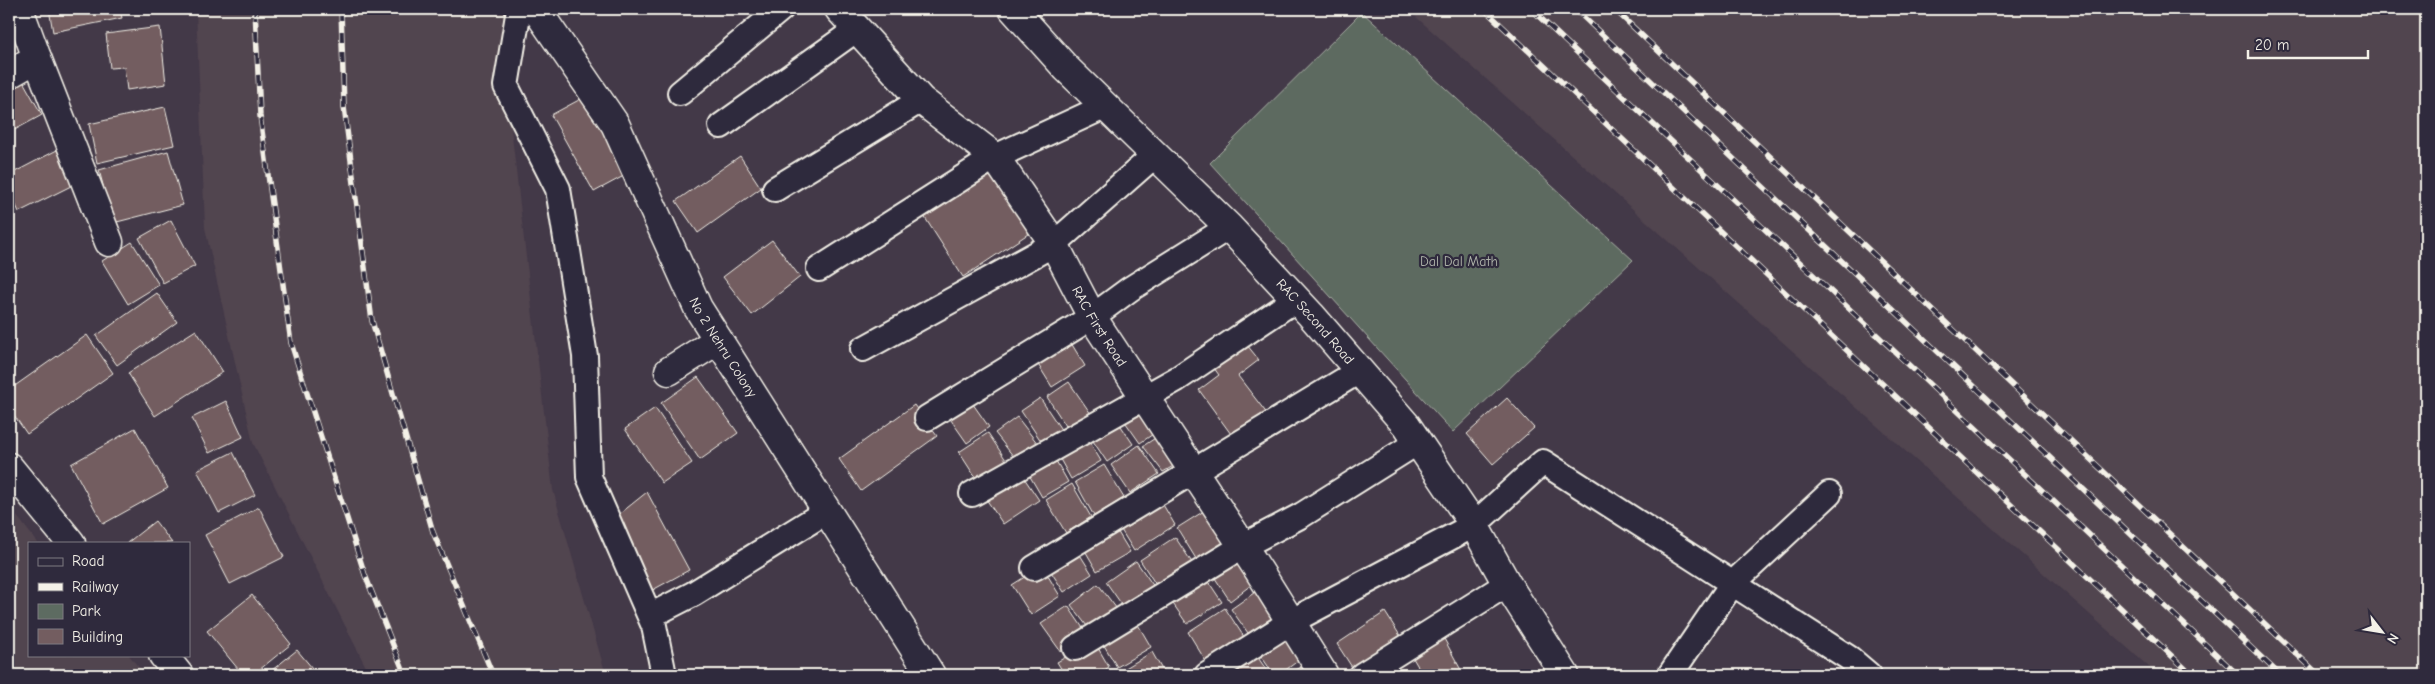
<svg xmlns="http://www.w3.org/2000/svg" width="2435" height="684" viewBox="0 0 2435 684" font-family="'Comic Neue',sans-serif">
<rect width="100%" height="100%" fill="#433948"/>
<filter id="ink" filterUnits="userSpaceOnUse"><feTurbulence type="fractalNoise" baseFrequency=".02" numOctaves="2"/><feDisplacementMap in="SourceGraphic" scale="10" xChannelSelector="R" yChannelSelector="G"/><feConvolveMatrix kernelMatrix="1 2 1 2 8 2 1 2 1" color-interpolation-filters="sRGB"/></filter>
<g filter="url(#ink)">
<!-- built -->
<path fill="#51444f" d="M196 9H525L511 127 553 490 606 675H370L253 443 205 228Z
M1407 9H2426V675H2158Z
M9 506 38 543H29V655H129L145 675H9Z"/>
<!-- green -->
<path fill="#5d6b61" stroke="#a8aea4" d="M1362 12 1633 260 1453 432 1210 163Z"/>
<!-- building -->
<path fill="#735d60" stroke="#f4f1e8" d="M49 9H120L122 18 53 32Z
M160 27 166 84 127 90 124 67 110 68 106 34Z
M20 76 42 115 9 133V83Z
M590 94 633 171 594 192 551 115Z
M165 107 174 145 97 163 89 124Z
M57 150 73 185 19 212 9 190V175Z
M168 151 183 205 113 223 99 170Z
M740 156 761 188 698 233 676 201Z
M989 166 1031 232 963 277 920 210Z
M171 220 195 266 163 283 139 238Z
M772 240 800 277 752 315 723 277Z
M132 242 159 285 128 304 102 261Z
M157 293 177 322 117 365 96 336Z
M196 330 223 372 155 416 128 373Z
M87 335 113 373 27 434 9 408V390Z
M1068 338 1085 366 1052 387 1034 358Z
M1243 340 1259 360 1238 376 1268 415 1236 441 1199 390 1219 375 1211 364Z
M698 377 738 433 700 460 661 403Z
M1069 382 1091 414 1068 429 1047 397Z
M968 397 989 427 967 443 946 413Z
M1040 398 1062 431 1043 444 1021 411Z
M1507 398 1534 428 1493 464 1467 434Z
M1144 400 1162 428 1140 443 1121 416Z
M226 401 243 437 209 453 192 418Z
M914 405 937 436 861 491 839 459Z
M655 408 692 463 662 483 625 429Z
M1017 417 1038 444 1017 461 995 433Z
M1115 417 1133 444 1107 462 1089 435Z
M135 428 168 488 103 524 71 464Z
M988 433 1008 463 979 483 959 452Z
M1163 433 1182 461 1163 472 1143 446Z
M1085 434 1101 461 1071 479 1056 452Z
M1139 445 1159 474 1130 493 1111 465Z
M233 452 255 495 219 513 197 470Z
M1051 452 1068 482 1042 497 1025 468Z
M1104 465 1124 498 1094 516 1075 482Z
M1020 472 1039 500 1003 524 984 496Z
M1072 484 1091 517 1066 533 1046 500Z
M647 492 689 570 649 592 617 516Z
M1162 503 1175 525 1134 551 1118 525Z
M1212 506 1233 539 1198 562 1177 528Z
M259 507 284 557 230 584 205 535Z
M155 521 172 543H127Z
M1116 529 1130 552 1097 571 1083 547Z
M1175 537 1193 564 1158 588 1140 560Z
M1074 545 1092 574 1064 592 1046 564Z
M1240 552 1259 579 1230 601 1211 572Z
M1136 561 1157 591 1127 612 1106 582Z
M1042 566 1060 596 1031 615 1012 585Z
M1202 572 1222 602 1187 624 1167 595Z
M1098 584 1120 613 1093 634 1071 605Z
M1261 588 1282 619 1253 640 1231 609Z
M252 595 291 644 253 675H243L207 631Z
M1068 606 1087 634 1061 652 1041 624Z
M1225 608 1246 640 1208 665 1188 632Z
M1385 612 1406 645 1357 675 1337 644Z
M1133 616 1151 647 1117 667 1099 637Z
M1286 631 1303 657 1279 675H1274L1257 650Z
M1442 635 1461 670 1452 675H1423L1410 653Z
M1094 641 1109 667 1096 675H1065L1057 662Z
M1252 649 1270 675H1215Z
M297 650 318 675H266Z
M1152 652 1165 675H1121L1119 672Z
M1305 665 1312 675H1287Z"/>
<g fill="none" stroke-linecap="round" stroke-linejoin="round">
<!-- lane casing -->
<g stroke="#f4f1e8" stroke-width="28">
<path id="lane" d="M519 9 506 86 558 189 585 356 589 477 654 626 664 675
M680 93 781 9
M721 126 857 29
M775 189 921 100
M819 269 995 157 1106 106
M863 349 1054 244 1156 154
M927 418 1092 317 1130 289 1229 227
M972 494 1177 379 1296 299
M1034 568 1359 371
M650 616 693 594 827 511
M1075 648 1243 546 1302 515 1418 442
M1207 675 1292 621 1474 525 1543 462 1849 658 1869 675
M1362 675 1507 584
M1670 675 1732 584 1829 494"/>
</g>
<!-- street casing -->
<g stroke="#f4f1e8" stroke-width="31">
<g id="street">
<path id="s1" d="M536 9 615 124 698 308 931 675"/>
<path id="s2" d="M839 9 921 100 995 157 1054 244 1092 317 1259 571 1324 675"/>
<path id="s3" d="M1013 9 1066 68 1229 227 1311 315 1407 426 1474 525 1507 584 1565 675"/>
<path d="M37 58 109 242"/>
<path d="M9 74 37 58 19 9"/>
<path d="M669 371 718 340"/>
<path d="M9 467 71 543"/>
<path d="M163 655 179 675"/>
</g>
</g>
<!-- lane -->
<use href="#lane" stroke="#2f2a3d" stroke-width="24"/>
<!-- street -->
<use href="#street" stroke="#2f2a3d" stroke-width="28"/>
<!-- rail casing -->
<g stroke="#f4f1e8" stroke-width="5.5">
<path id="rail" d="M255 9 260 116 291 343 365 575 405 675
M341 9 344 107 372 321 433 532 493 675
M1484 9 2192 675
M1531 9 2238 675
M1575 9 2280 675
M1614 9 2319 675"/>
</g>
<!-- rail -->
<use href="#rail" stroke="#2f2a3d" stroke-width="4" stroke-dasharray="11" stroke-linecap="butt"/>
</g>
</g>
<g text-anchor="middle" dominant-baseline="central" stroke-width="4.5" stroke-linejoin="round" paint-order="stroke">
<!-- park labels -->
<g font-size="14" fill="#b0b5ab" stroke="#2f2a3d">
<text x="1459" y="261">Dal Dal Math</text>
</g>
<!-- street labels -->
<g font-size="14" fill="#f4f1e8" stroke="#2f2a3d">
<text stroke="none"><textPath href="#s3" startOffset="435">RAC Second Road</textPath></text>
<text stroke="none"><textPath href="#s2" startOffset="415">RAC First Road</textPath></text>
<text stroke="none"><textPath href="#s1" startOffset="388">No 2 Nehru Colony</textPath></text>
</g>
</g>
<!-- margin -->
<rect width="2435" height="684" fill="none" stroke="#2f2a3d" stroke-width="30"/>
<rect x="15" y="15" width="2405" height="654" fill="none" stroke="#f4f1e8" stroke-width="2" filter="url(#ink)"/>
<!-- legend -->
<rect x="28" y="542" width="162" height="115" fill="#2f2a3d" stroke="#7e7a81"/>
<rect x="38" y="558" width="25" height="8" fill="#2f2a3d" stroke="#7e7a81"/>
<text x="72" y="566" font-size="15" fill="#f4f1e8">Road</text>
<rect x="38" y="583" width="25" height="8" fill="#f4f1e8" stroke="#7e7a81"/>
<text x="72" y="592" font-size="15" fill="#f4f1e8">Railway</text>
<rect x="38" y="604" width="25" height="15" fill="#5d6b61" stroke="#7e7a81"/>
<text x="72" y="616" font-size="15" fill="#f4f1e8">Park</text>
<rect x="38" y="629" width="25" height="15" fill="#735d60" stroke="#7e7a81"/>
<text x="72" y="642" font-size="15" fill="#f4f1e8">Building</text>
<!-- north arrow -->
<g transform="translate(2382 632) rotate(121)" stroke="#2f2a3d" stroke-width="4" paint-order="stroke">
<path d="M0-4L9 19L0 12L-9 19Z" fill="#f4f1e8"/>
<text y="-8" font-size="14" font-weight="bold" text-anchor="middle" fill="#f4f1e8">N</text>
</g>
<!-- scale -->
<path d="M2248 50v8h120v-8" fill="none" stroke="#f4f1e8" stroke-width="2.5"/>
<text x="2255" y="50" font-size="15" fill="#f4f1e8" stroke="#2f2a3d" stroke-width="4" paint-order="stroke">20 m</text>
</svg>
